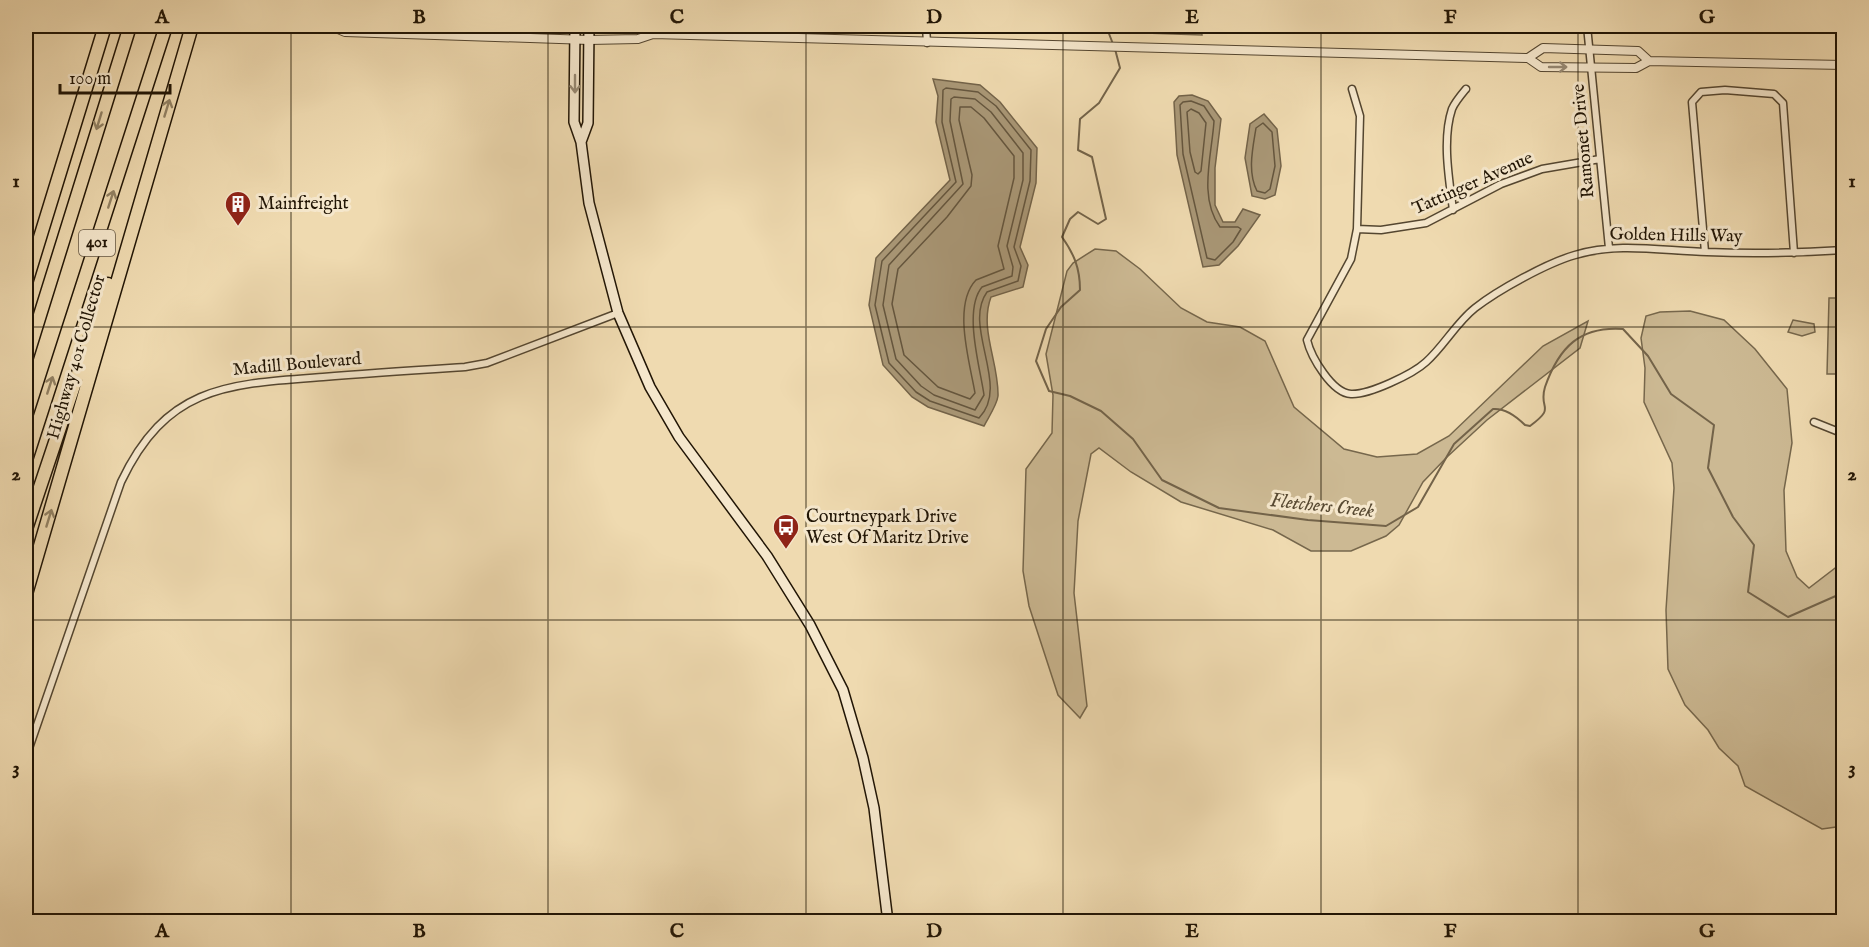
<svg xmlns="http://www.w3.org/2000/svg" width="1869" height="947" viewBox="0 0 1869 947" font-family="'IM FELL English',serif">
<rect width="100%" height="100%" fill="#efdab0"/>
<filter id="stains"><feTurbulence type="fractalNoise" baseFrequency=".00333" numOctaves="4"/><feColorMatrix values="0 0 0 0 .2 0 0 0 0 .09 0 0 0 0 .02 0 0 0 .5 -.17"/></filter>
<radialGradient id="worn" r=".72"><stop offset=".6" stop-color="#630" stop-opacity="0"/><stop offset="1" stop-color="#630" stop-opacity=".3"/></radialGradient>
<!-- green -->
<path fill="#ccb993" stroke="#76674c" stroke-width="1.5" d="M1041 26H1201L1202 35 1057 30 1042 28Z
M1095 249 1116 251 1140 269 1181 308 1207 322 1240 327 1265 341 1294 407 1344 449 1377 457 1417 454 1449 436 1543 346 1588 321 1580 348 1487 420 1447 457 1423 482 1399 525 1386 536 1351 551H1311L1273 530 1181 502 1131 472 1099 448 1091 454 1078 521 1074 593 1087 706 1080 718 1058 695 1029 606 1023 571 1026 469 1052 433 1053 395 1046 354 1067 271 1073 263Z
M1829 298H1843V374H1827Z
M1690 311 1724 320 1755 349 1787 389 1792 443 1784 490 1786 551 1797 577 1809 588 1843 562V826L1822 829 1745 786 1738 766 1719 748 1708 730 1685 705 1668 669 1666 610 1674 488 1672 463 1644 402 1645 368 1641 338 1646 316 1660 312Z
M1793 320 1814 324 1815 332 1802 336 1788 332Z"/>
<!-- water -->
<path fill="#a99776" stroke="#736349" stroke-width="1.5" d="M933 79 980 85 1000 102 1037 148 1036 183 1020 247 1028 265 1023 287 991 297C979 329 999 363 998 396 997 405 988 418 984 426L928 407 912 397 883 365 869 305 876 258 950 180 936 122 938 96Z
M1192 95 1208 101 1221 119 1215 168V205L1223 222H1235L1243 209 1260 215 1238 246 1219 265 1203 267 1177 155 1174 102 1179 96Z
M1264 114 1277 129 1281 166 1275 195 1265 199 1252 196 1245 158 1250 124Z"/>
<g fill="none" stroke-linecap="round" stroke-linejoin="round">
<!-- shore -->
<path stroke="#65563e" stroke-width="1.5" d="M946 88 978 92 996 106 1031 150 1030 181 1014 247 1021 266 1018 281 987 292C962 327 1011 386 979 418L930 401 916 392 889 363 875 305 882 261 956 182 942 122 943 90Z
M954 97 975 99 991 112 1023 153V180L1007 246 1013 267 1012 276 982 287C963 310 980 367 984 395L975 410 934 395 921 386 896 359 883 305 889 265 963 184 950 121 951 99Z
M1191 101 1204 106 1214 121C1212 155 1198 197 1220 227H1238L1241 229 1233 242 1215 260 1207 258 1183 154 1180 105 1183 102Z
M960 107H971L984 118 1014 156V178L998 246 1004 269 976 280C952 305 970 363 975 393L970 399 938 387 904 355 892 304 898 269 947 217 971 186 972 175 959 120Z
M1191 109 1199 113 1206 123 1201 171 1198 174 1195 172 1190 152 1187 112Z
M1263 123 1272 132 1275 166 1270 189 1265 193 1257 191C1247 172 1253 147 1256 128Z"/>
<!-- stream -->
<path stroke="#736349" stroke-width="2" d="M1106 26 1113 44
M1115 49 1120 68 1099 103 1080 119 1078 150 1092 157 1106 219 1098 224 1078 212 1070 219 1062 237C1074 254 1080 268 1080 290L1061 307 1046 329 1036 361 1049 391 1070 396 1101 411 1133 439 1162 480 1219 508 1308 520 1386 526 1418 507 1454 444 1493 409C1505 408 1517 417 1525 425L1530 426C1557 406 1538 410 1545 387 1559 347 1580 326 1623 329L1648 356 1671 394 1714 425 1708 468 1733 517 1754 545 1748 592 1788 617 1838 595 1844 589"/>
<!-- minor casing -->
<g stroke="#544630" stroke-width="9">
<path id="minor" d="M926 26 927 43
M1587 26 1609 248
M1352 89 1360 116 1357 229 1351 259 1307 340C1311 357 1332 393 1351 394 1369 395 1413 374 1426 362 1444 346 1456 323 1475 308 1498 290 1547 263 1575 255 1618 242 1663 251 1707 252 1752 254 1798 253 1844 250
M1453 210C1449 179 1442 139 1452 109 1455 102 1461 95 1466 89
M1357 229 1381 230 1426 223 1501 184 1542 169 1600 159
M1705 252 1692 102 1701 92 1725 90 1774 94 1783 103 1794 253
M1814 422 1844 434
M26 757 121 482C167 385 228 384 323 377 370 373 418 370 465 367L487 363 618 313"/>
</g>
<!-- tertiary casing -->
<g stroke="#544630" stroke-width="10">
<path id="tertiary" d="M285 26H331L345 32 589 40 638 39 653 34 1528 58 1543 48 1638 51 1649 61
M555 26 639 27 653 34
M1528 58 1541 67 1636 68 1649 61 1844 65"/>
</g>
<!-- secondary casing -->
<g stroke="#211505" stroke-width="12">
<path id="secondary" d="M575 26 574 122 581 142 589 203 618 313 650 387 679 437 767 556 810 625 843 690 863 758 874 808 888 922
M581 142 588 123 589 26"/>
</g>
<!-- motorway casing -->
<g stroke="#211505" stroke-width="15">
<path id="motorway" d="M26 283 105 26
M26 360 130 26
M26 460 166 26
M26 529 108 284
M26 594 192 26"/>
</g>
<!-- minor -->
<use href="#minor" stroke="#f5e7cc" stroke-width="6"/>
<!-- tertiary -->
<use href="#tertiary" stroke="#f5e7cc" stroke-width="8"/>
<!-- secondary -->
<use href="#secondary" stroke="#f5e7cc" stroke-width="9"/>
<!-- motorway -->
<use href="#motorway" stroke="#efdab0" stroke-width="12"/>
</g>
<!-- one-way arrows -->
<defs><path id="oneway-shaft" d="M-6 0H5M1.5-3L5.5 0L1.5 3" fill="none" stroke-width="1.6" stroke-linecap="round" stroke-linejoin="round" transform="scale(1.5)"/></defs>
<g stroke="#968872">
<use href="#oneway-shaft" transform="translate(1558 67)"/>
<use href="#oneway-shaft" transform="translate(575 84) rotate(90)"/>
</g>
<g stroke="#928163">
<use href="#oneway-shaft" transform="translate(167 108) rotate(-73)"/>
<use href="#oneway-shaft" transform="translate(99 121) rotate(107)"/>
<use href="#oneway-shaft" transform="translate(111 199) rotate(-72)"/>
<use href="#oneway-shaft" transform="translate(50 385) rotate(-72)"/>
<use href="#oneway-shaft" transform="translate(49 518) rotate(-73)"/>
</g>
<!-- grid -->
<path fill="none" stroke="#211505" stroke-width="1.5" stroke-opacity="0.55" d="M291 26V922M548 26V922M806 26V922M1063 26V922M1321 26V922M1578 26V922M26 327H1844M26 620H1844"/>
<!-- icons -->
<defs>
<g id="building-pin" transform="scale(1.35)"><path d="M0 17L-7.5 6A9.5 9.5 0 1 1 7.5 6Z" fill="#8f2418" stroke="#f5e7cc"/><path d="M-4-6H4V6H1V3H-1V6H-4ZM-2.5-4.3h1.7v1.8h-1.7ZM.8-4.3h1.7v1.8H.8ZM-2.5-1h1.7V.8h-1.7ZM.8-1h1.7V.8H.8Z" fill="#fff"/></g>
<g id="bus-pin" transform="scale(1.35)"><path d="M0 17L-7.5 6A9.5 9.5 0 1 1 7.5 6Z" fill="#8f2418" stroke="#f5e7cc"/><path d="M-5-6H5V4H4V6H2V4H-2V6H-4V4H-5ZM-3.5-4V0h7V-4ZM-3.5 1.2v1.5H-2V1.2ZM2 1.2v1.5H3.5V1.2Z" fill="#fff"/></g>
</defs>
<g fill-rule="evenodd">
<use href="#building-pin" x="238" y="204"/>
<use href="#bus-pin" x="786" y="527"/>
</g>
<g text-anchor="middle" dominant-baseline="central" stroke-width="6" stroke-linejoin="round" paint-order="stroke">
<!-- shield labels -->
<rect fill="#f5e7cc" stroke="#615441" stroke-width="1.5" x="79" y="230" width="36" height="26" rx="4.5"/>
<g font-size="16" font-weight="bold" fill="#211505">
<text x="97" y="243">401</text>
</g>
<!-- street labels -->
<g font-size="18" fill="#211505" stroke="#f5e7cc">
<text transform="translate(1584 141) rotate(-95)">Ramonet Drive</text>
<text transform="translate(1473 184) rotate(-24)">Tattinger Avenue</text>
<text transform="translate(1676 236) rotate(1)">Golden Hills Way</text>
<text transform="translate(77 357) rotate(-74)">Highway 401 Collector</text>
<text transform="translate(297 365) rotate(-5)">Madill Boulevard</text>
</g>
<!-- poi labels -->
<g font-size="18" fill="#211505" stroke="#f5e7cc" text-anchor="start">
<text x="258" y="204">Mainfreight</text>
<text x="806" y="517">Courtneypark Drive<tspan x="806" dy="21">West Of Maritz Drive</tspan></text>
</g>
<!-- water labels -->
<g font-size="20" font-style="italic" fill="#574932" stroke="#f5e7cc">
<text transform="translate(1322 506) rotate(6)">Fletchers Creek</text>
</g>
</g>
<!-- margin -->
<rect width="1869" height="947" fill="none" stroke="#efdab0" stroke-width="66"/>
<!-- scale -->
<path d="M60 84v9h110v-9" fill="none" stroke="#211505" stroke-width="3"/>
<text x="69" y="84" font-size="18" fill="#211505" stroke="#f5e7cc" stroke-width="4.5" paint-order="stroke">100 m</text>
<rect x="33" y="33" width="1803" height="881" fill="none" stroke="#211505" stroke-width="2"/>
<g font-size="20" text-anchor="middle" font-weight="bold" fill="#211505">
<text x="162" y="23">A</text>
<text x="419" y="23">B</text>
<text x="677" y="23">C</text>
<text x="934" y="23">D</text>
<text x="1192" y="23">E</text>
<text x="1450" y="23">F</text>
<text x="1707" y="23">G</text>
<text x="16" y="187">1</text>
<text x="1852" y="187">1</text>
<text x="16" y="480">2</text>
<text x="1852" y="480">2</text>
<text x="16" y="774">3</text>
<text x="1852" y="774">3</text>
<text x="162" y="937">A</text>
<text x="419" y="937">B</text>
<text x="677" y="937">C</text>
<text x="934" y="937">D</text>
<text x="1192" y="937">E</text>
<text x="1450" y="937">F</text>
<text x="1707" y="937">G</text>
</g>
<rect width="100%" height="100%" filter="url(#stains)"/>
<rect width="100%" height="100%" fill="url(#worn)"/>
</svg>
